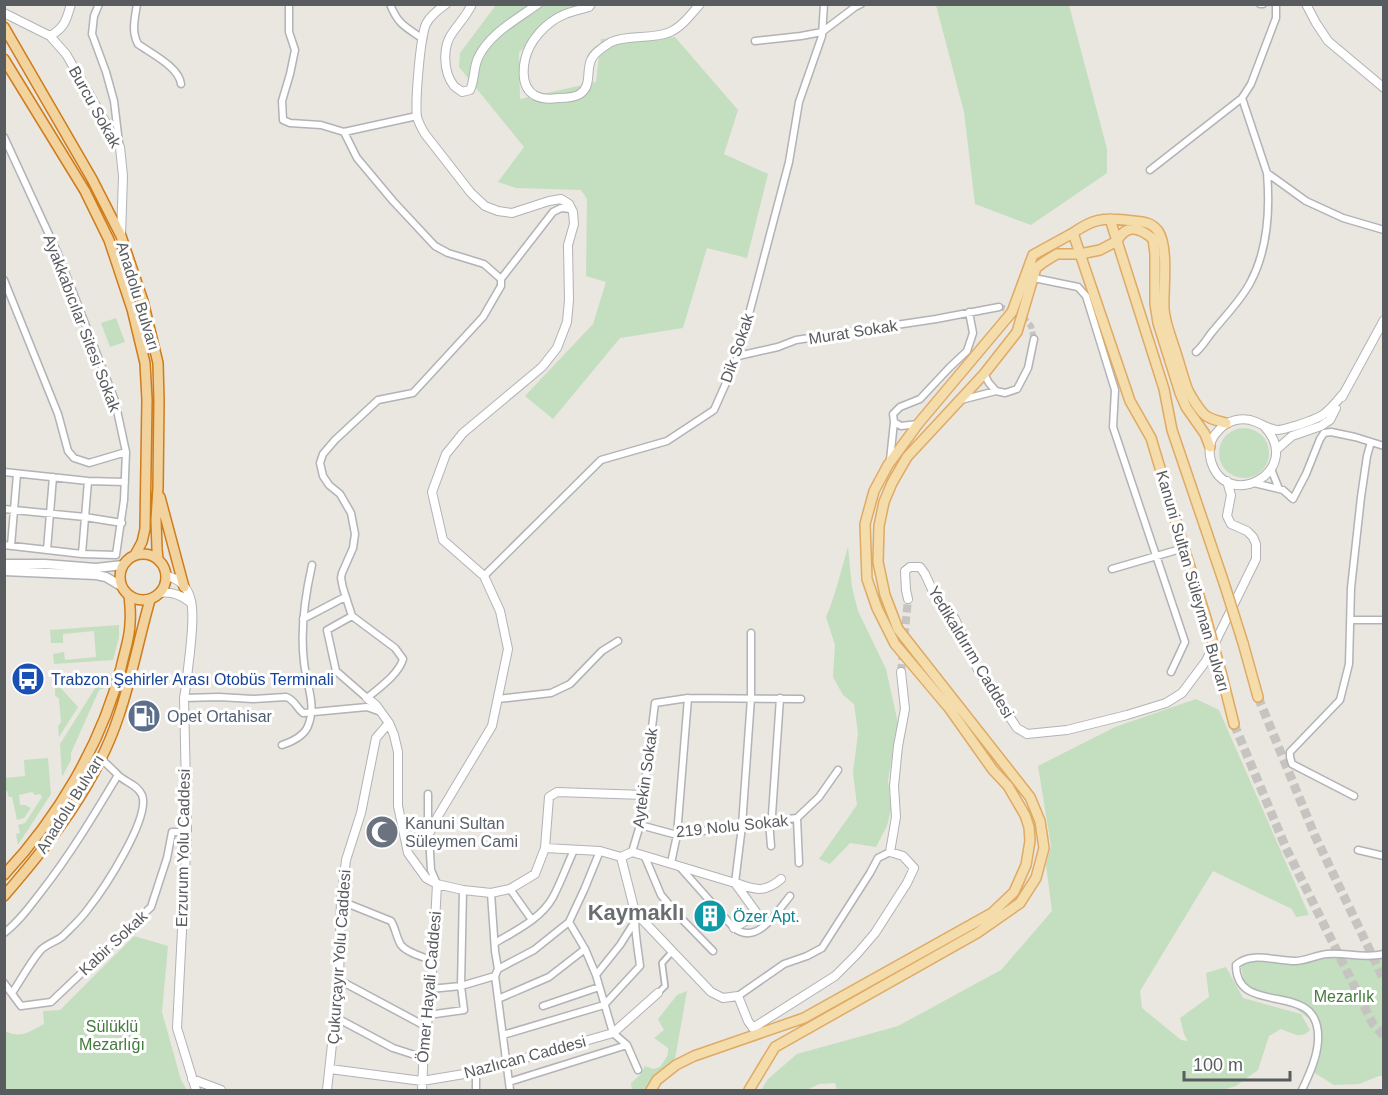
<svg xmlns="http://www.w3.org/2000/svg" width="1388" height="1095" viewBox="0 0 1388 1095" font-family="Arial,sans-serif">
<rect width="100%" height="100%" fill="#eae6e0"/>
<!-- green -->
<path fill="#c4dfbf" d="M496 5H578L519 52 520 99 596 82 601 39 675 37 738 110 724 154 768 174 747 258 707 248 683 328 620 338 553 419 525 396 593 324 606 282 586 276 587 199 581 190 516 188 498 182 524 147 459 67 460 53Z
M936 5H1069L1107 149V173L1031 225 975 204 964 112Z
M116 318 125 342 110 347 101 323Z
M1219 453a25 25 0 1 1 50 0a25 25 0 1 1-50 0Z
M848 547 852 587 858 611 886 669 898 723 888 780 891 809 887 826 876 847 850 843 830 864 819 859 857 805 853 773 858 733 854 704 843 695 833 677 835 645 826 617C836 594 841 570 848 547Z
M119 625V637L113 660 54 664 53 654 64 652 65 660 96 657 94 631 63 634V643H51L50 630Z
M106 681 104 688 99 690 71 753V760L62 777 60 744 99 682Z
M58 685 78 707 59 737 58 726 61 722 59 699 55 695V686Z
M1196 699 1219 710 1309 915 1296 917 1292 909 1213 871 1140 991 1142 1008 1181 1040 1188 1041 1184 1034 1180 1018 1209 997 1206 973 1226 967 1243 998 1301 1014 1310 1030C1301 1040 1292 1033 1281 1029L1269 1036 1258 1070 1236 1086 1222 1090H837L835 1083 819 1084 807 1090H761L768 1079 797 1054 898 1026 1001 970 1052 911 1046 865 1051 846 1038 766 1115 727Z
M48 758 51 794 18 845 16 834 20 833 18 825 25 823 42 797 40 794 35 795 32 792 19 795 20 805H25L31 808 24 818 17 820 12 797H9L7 791H5V778L25 776 24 760Z
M134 936 168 946 162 1012 181 1080 187 1090H5V1031C22 1039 28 1032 44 1024L43 1011 60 1010Z
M1383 953V1076H1379L1359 1084 1334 1085 1310 1070 1316 1024 1284 1000 1246 990 1240 961H1297Z
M687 991 675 1059 652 1079 646 1090H632L631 1083 640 1075 645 1066 653 1069 660 1067C664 1061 669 1056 668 1048L654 1038 664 1030 658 1019 677 995Z"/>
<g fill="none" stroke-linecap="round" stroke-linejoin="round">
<!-- minor-tunnel -->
<path stroke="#c6c4c0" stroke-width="6" stroke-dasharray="6 3" stroke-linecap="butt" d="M999 307 1019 312 1031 326 1034 339"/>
<!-- tertiary-tunnel -->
<path stroke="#c6c4c0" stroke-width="8" stroke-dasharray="8 4" stroke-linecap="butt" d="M901 672 908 599"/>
<!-- primary-tunnel -->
<path stroke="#c6c4c0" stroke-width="9" stroke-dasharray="9 4.5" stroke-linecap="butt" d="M1258 697 1315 836 1384 980
M1234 724 1286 848 1373 1024 1384 1036"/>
<!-- pedestrian casing -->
<g stroke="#b1b3b6" stroke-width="8">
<path id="pedestrian" d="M658 993 665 986 662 963 672 952"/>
</g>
<!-- minor casing -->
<g stroke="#b1b3b6" stroke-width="9">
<path id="minor" d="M99 4 94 16 92 34 106 72 114 101 119 143
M137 4C135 18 131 31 138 44 152 54 179 67 181 84
M289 4V32L295 50 290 74 282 101 283 120 290 123 321 125 344 132 417 116
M390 4C398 25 406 27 423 39
M1260 4H1263
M755 41 801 36 822 32 855 7 861 4
M1242 98 1267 173 1306 201 1343 218 1384 230
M344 132 357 158 393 201 435 246 448 253 484 264 501 279V286L483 317 413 393 378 400 335 440 323 454 320 463 323 476 329 485 340 494 351 513 355 534 353 548 342 573 341 578 343 588 352 616 395 648 403 659C399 674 379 688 367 698L336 671 327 630 352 616
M4 137 58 254 115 401 126 452 124 500 116 555 82 554 4 545
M1150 170 1242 98 1251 84 1276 18V4
M1034 278 1078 287 1086 296 1115 390 1113 427 1185 642 1171 672
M501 279 553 212 561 208 571 209
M4 280 58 414 68 451 74 458 89 463 126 452
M1196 352C1203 346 1207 338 1213 331 1226 315 1241 300 1250 283 1268 250 1270 209 1267 173
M738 356 778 347 796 340 936 319 999 307
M984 374 989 383 996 391
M961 400 996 391 1005 393 1017 389 1028 368 1034 339
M894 422 901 426 918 424
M890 460 894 422 893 414 900 407 920 399 949 368 967 351 973 333 969 312
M1271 469 1279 489
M4 472 88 481 125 482
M1254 483 1283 490 1293 499 1306 474 1320 439 1324 433 1331 432 1355 437 1384 446
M4 509 85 517 122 523
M11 546 17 474
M47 550 53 477
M82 554 88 481
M1112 569 1184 548
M484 576 601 460 667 441 714 410 738 356 789 162 799 102 822 36 824 4
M303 619 345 597
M1351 620H1384
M184 698 219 697 253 699 286 697C294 699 296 707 303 713L367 707 381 712
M498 699 551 693 570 684 602 651 618 641
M282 745C291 742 304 736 308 726 317 704 306 684 304 662 300 630 305 596 312 565
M428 794V818L431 870 437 884
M1354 796 1292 764 1290 757V752L1340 700 1349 664 1351 588 1361 497 1367 456 1371 442
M797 818 799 863
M640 825 677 835 769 821 797 818 819 797 838 770
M771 846 769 821 772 815 780 698
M1358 850 1384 856
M632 852 640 825 655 703 688 698 801 699
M645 857 661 895 677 914 713 951
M671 863 677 835 688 698
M679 866 734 928C757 946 777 912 790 896
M735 883 742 826 751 698V633
M510 889 532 920
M491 893 495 951 498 969
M341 901 391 921C396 929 396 937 401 945 407 953 424 957 433 961
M569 922 585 949 596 975 613 1033 627 1045 638 1070
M4 933C19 922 30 906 41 892 70 855 94 815 118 775
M495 943C515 931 541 919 553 897 561 882 567 865 574 850
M596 975 620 945 634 923
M495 976 510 1090
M339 980 427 1027
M4 983 21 1006 51 1002 151 907 167 858 172 832H187
M430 989 461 986 495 976 498 969 534 950 569 922 584 890 600 851
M12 993C21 980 29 964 40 951 46 944 56 942 63 936 71 928 81 919 88 909 103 890 151 818 142 795 138 785 125 782 118 775 112 769 107 764 101 759
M738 996 784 964 807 956 822 948 870 873 878 858 890 852
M498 999 549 977 585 949
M543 1006 599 987
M428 1015 464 1010 461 986 463 890
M335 1017 393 1048 424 1058
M503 1035 604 1005 640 966C638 949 634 929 635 912
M476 1072V1090
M509 1082 627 1045
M1302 1090C1309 1075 1317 1058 1318 1041 1322 976 1236 1020 1236 965 1251 951 1275 961 1295 961 1306 961 1316 955 1327 954 1346 952 1363 959 1384 954"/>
</g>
<!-- tertiary casing -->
<g stroke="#b1b3b6" stroke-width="10">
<path id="tertiary" d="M472 4C467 15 460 22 453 32 442 46 443 72 454 86 455 87 461 91 462 92L470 90C475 80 473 69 478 58 489 34 517 19 538 4
M591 4 589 7C576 11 562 13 551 22 543 28 535 37 530 46 523 60 518 87 536 96 542 99 551 99 558 98 565 98 574 98 580 94 592 86 586 71 591 60 594 52 605 46 611 42 629 34 652 40 670 32 682 27 691 14 700 4
M1306 4 1316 23 1328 41 1384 88
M4 13 50 36 66 54 120 147 123 176 121 236
M50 36C65 27 66 21 71 4
M1342 397 1384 320
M1264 426C1306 471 1226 513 1211 461 1208 450 1210 439 1218 431 1227 420 1243 416 1256 422 1263 425 1269 429 1277 430 1283 430 1290 427 1295 426 1323 417 1325 416 1343 394
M1276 450 1292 436 1321 426 1330 420 1336 408
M167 576C201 584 192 625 190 652 188 667 187 682 184 698L187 832 177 1028 196 1090
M160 593C172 591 181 595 190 602
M908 599 906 590 905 571 910 567H920L925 574 935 596 955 619 978 670 1017 728 1027 734 1067 730 1127 715 1166 703 1182 693 1206 661 1256 559V544L1253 537 1247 531 1231 524 1227 516 1231 495 1227 481
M367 698 376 705 389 723 394 735 398 752V806L408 853 426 878 437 884 463 890 491 893 510 889 535 874 545 848 600 851 621 857
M429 834 438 816 492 726 508 649 500 611 484 576 443 540 432 492 446 454 463 433 542 367 557 348 567 322 569 300 568 245 574 224 573 212 569 204 561 199 549 201 512 213 498 211 485 206 471 193 425 134C422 129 419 124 417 117 415 102 420 38 426 24 430 16 439 9 446 4
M545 848 549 797 557 792 644 795
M736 883C755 890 765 893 781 879
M734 928 755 915 756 912 735 883 632 852 621 857 635 912 711 992 723 998 738 996 748 1021 753 1028 835 976 857 954 875 933 907 883 914 868 903 856 890 852 896 817 894 786 898 746 905 709 901 672
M330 1069 422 1081 476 1072 613 1033 658 993
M192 1079 221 1090
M327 1090 339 980 341 901 346 860 361 813 376 738 389 723
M422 1090 424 1045 427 1027 430 989 433 961 437 884"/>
</g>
<!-- secondary casing -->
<g stroke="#b0b3b6" stroke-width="11">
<path id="secondary" d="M4 564H45L96 568 123 565
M4 571 96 575 106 577 121 586"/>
</g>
<!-- primary casing -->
<g stroke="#dfaa64" stroke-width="12">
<path id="primary" d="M1210 447 1205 434 1186 407 1180 393 1158 323 1155 304V254L1153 239C1140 228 1127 223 1117 241L1164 389 1172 430 1224 583
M1206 618 1184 548 1151 438 1130 401 1073 233C1093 219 1102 218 1125 220 1138 222 1150 220 1158 231 1169 247 1163 289 1164 309 1165 324 1172 339 1176 353 1180 365 1183 377 1187 388 1190 395 1199 410 1205 415 1211 420 1219 421 1226 423
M1243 643 1258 697
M1221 672 1234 724
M651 1090 657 1080 676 1065 694 1056 804 1018 992 913 1014 892 1026 865 1030 841 1029 827 1025 815 1008 786 993 770 949 708 895 644 877 608 867 579 865 524 874 491 888 465 918 424 1012 312 1033 255 1073 233
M749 1090 775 1047 977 933 1020 903 1036 878 1044 848 1040 821 1030 797 898 629 885 595 878 562 879 526 884 502 892 483 907 457 984 374 1017 332 1036 268 1044 262 1057 254H1080L1100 250 1117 241 1110 219"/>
</g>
<!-- trunk casing -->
<g stroke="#cf7c1b" stroke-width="12">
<path id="trunk" d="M4 27 92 179 121 236 143 301 158 363 159 401 158 488 156 520 157 549 158 559
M4 59 85 191 109 240 132 309 145 363 147 400 145 529 142 542 135 555
M160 497 184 587
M120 577a23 23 0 1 1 46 0a23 23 0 1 1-46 0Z
M4 875C58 817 101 745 121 668 124 653 130 638 130 623 131 614 130 605 129 595
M4 896C50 843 97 783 119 715 132 677 139 638 150 600"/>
</g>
<!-- pedestrian -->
<use href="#pedestrian" stroke="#fff" stroke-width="4.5"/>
<!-- minor -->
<use href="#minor" stroke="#fff" stroke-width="6"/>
<!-- tertiary -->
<use href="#tertiary" stroke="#fff" stroke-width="8"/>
<!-- secondary -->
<use href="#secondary" stroke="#fff" stroke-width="8"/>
<!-- primary -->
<use href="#primary" stroke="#f4ddab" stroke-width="9"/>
<!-- trunk -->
<use href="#trunk" stroke="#f2d39e" stroke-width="9"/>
<!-- primary-bridge casing -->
<g stroke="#dfaa64" stroke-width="12" stroke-linecap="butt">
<path id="primary-bridge" d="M1224 583 1243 643
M1206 618 1221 672"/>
</g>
<!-- primary-bridge -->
<use href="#primary-bridge" stroke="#f4ddab" stroke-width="9"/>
</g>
<!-- icons -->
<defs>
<g id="bus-disc" transform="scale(1.725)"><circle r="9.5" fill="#1a4fb4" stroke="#fff"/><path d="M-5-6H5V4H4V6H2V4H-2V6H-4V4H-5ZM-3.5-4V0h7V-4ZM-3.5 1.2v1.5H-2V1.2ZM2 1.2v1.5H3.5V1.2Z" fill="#fff"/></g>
<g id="fuel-disc" transform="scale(1.725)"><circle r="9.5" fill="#5c6f8a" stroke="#fff"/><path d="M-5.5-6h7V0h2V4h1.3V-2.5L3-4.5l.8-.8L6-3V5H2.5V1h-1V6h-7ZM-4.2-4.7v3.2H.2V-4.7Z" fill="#fff"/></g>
<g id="mosque-disc" transform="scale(1.725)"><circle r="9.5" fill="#6b7280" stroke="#fff"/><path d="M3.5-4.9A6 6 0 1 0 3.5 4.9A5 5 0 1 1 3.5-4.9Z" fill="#fff"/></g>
<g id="building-disc" transform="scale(1.725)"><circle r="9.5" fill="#0f9aa8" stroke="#fff"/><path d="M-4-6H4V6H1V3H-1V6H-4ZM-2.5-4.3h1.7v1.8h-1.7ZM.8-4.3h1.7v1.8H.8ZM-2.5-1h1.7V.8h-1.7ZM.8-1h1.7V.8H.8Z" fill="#fff"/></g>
</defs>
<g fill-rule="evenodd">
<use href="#bus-disc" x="28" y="679"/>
<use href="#fuel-disc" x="144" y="716"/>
<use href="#mosque-disc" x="382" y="832"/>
<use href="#building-disc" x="710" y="916"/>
</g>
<g text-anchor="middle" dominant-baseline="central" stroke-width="6" stroke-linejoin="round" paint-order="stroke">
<!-- street labels -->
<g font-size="16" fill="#595c5f" stroke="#fff">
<text transform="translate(95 107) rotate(61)">Burcu Sokak</text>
<text transform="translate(138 296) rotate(73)">Anadolu Bulvarı</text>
<text transform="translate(82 323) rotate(69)">Ayakkabıcılar Sitesi Sokak</text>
<text transform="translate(853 332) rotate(-9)">Murat Sokak</text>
<text transform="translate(737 348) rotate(-71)">Dik Sokak</text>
<text transform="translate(1193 581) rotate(74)">Kanuni Sultan Süleyman Bulvarı</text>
<text transform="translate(971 652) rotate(59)">Yedikaldırım Caddesi</text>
<text transform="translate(645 778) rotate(-82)">Aytekin Sokak</text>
<text transform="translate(70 804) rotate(-58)">Anadolu Bulvarı</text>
<text transform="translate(732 826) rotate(-6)">219 Nolu Sokak</text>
<text transform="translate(183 848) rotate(-89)">Erzurum Yolu Caddesi</text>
<text transform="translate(113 943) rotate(-43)">Kabir Sokak</text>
<text transform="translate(339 957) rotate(-86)">Çukurçayır Yolu Caddesi</text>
<text transform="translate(429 987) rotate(-85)">Ömer Hayali Caddesi</text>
<text transform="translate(525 1057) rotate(-15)">Nazlıcan Caddesi</text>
</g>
<!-- transit labels -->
<g font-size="16" fill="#164399" stroke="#fff" text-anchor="start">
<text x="51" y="679">Trabzon Şehirler Arası Otobüs Terminali</text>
</g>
<!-- service labels -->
<g font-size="16" fill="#4e5e75" stroke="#fff" text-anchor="start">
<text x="167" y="716">Opet Ortahisar</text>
</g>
<!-- worship labels -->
<g font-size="16" fill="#5b616d" stroke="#fff" text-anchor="start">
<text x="405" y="823">Kanuni Sultan<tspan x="405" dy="18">Süleymen Cami</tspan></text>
</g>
<!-- culture labels -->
<g font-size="16" fill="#0d838f" stroke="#fff" text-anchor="start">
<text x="733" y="916">Özer Apt.</text>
</g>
<!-- park labels -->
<g font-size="16" fill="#437a3d" stroke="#fff">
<text x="1344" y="996">Mezarlık</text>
<text x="112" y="1026">Sülüklü<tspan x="112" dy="18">Mezarlığı</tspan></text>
</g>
<!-- district labels -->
<g font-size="22" font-weight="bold" fill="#6a6e71" stroke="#fff">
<text x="636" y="912">Kaymaklı</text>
</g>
</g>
<!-- border -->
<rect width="1388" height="1095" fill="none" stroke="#595c5f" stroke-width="12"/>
<!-- scale -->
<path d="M1184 1071v9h106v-9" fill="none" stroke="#595c5f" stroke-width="3"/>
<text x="1193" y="1071" font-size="18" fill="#595c5f" stroke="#ffffff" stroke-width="4.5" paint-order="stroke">100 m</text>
</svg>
